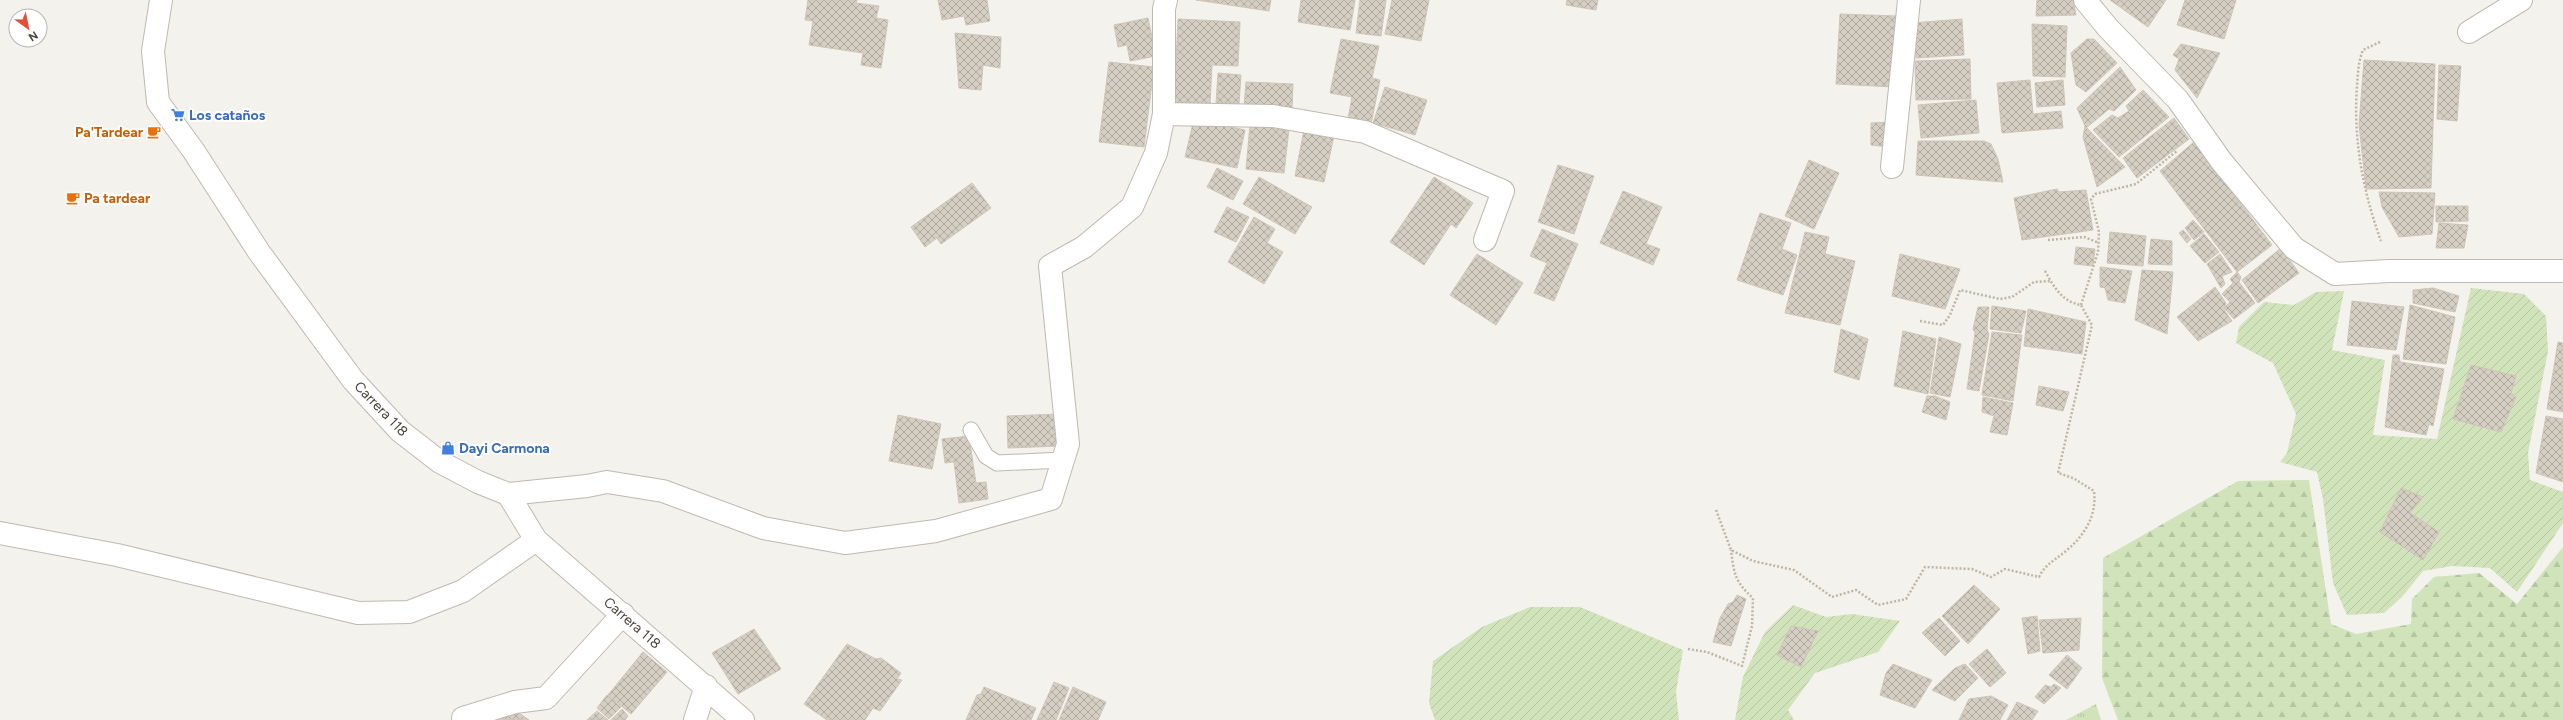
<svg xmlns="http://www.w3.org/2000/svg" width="2563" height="720" viewBox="0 0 2563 720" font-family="Figtree,sans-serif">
<defs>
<pattern id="grass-tufts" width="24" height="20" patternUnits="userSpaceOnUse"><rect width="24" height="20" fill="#d1e3ba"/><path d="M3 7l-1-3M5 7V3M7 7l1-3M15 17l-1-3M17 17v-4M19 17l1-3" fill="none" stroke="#b5c4a1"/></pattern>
<pattern id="forest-firs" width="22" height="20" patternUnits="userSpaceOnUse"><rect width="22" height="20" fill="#d1e3ba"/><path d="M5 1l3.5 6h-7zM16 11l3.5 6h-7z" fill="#b5c4a1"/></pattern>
<pattern id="garden-furrows" width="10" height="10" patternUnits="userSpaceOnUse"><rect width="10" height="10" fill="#d1e3ba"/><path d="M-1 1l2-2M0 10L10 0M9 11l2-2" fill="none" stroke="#b5c4a1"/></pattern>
<pattern id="building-cross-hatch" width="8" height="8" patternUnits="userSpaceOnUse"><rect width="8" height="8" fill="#d5cec3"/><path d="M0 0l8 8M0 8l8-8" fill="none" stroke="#afa99f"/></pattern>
</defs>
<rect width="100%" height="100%" fill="#f4f2ec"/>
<!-- grass -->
<path fill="url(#grass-tufts)" d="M2096 704 2101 720H2066Z"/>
<!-- forest -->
<path fill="url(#forest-firs)" d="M2309 480 2331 624 2356 634 2411 624 2412 599 2434 577 2479 573 2517 604 2563 547V720H2118L2102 678 2103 558 2238 481Z"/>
<!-- garden -->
<path fill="url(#garden-furrows)" d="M2471 288 2524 294 2546 316 2548 351 2528 453 2530 480 2563 492V523L2517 592 2490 568 2452 566 2423 571 2402 597 2384 613 2347 615 2333 583 2323 499 2317 472 2280 462 2287 453 2296 414 2273 363 2236 343 2239 327 2264 302 2294 305 2316 292 2344 291 2332 350 2385 360 2373 435 2437 439Z
M1793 605 1826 617 1852 614 1900 621 1878 652 1815 673 1788 710 1794 720H1735L1743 677 1765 632Z
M1530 607H1580L1683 650 1676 692 1679 720H1435L1429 703 1433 661 1482 627Z"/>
<!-- building -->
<path fill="url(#building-cross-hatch)" stroke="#cfc5b7" d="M808 0H857L856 3 879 6 876 18 888 20 881 68 861 65 863 53 809 45 813 21 805 20Z
M938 0H987L990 21 966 25 964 16 942 20Z
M1196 0H1271L1269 11Z
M1301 0H1355L1350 30 1298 22Z
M1360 0H1386L1381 36 1356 33Z
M1392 0H1429L1421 41 1385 34Z
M1567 0H1598L1596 10 1566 5Z
M2037 0H2073L2076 15 2036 16Z
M2110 0H2166L2148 27Z
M2185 0H2236L2224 39 2177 25Z
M1840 14 1897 16 1893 87 1836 84Z
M1148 18 1156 56 1130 61 1127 45 1118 47 1114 25Z
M1178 19 1240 22 1238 66 1212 65 1210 105 1174 104Z
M1962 19 1964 55 1916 58 1913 23Z
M2032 24 2067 26 2065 77 2033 76Z
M955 33 1001 37 1000 68 983 65 981 90 959 88Z
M1341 39 1379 46 1372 78 1380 80 1371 124 1348 119 1352 97 1330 93Z
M2087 39H2094L2117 63 2086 92 2076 85 2071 53Z
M2181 44 2220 53 2197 98 2175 70 2179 59 2173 55Z
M1970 59 1971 99 1916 100 1915 61Z
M2364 60 2435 64 2431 188 2366 189 2359 125Z
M1109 62 1154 67 1144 147 1099 142Z
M2439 65 2461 66 2457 121 2437 119Z
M2120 67 2136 90 2114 111 2109 109 2086 128 2077 108Z
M1218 73 1241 75 1239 104 1216 103Z
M2030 80 2033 114 2061 111 2063 128 2002 133 1997 83Z
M2063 80 2065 105 2037 107 2035 83Z
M1246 82 1293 84 1292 110 1244 106Z
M1385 87 1427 100 1415 135 1373 123Z
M2143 90 2169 117 2119 157 2093 130 2112 115 2118 118 2129 111 2126 106Z
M1976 100 1979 133 1921 138 1918 105Z
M2174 118 2189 139 2137 178 2123 158Z
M1194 119 1245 130 1237 168 1185 157Z
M1891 122 1889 147 1871 145V123Z
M1250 125 1289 129 1284 173 1246 169Z
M2085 126 2125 167 2097 187 2083 137Z
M1304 130 1334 136 1324 182 1295 176Z
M1918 141H1984L1991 144 1998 159 2003 182 1916 175Z
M2194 142 2272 245 2237 272 2160 171Z
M1809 160 1839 173 1814 229 1785 216Z
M1558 165 1594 176 1574 234 1538 222Z
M1217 168 1243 181 1233 200 1207 187Z
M1259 177 1312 207 1295 234 1243 204Z
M1434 177 1473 203 1456 228 1451 224 1424 265 1390 242Z
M972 183 991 208 941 244 937 238 925 247 911 227Z
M2057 189 2059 192 2086 190 2093 230 2022 240 2014 198Z
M1623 191 1662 207 1646 244 1660 249 1653 265 1600 243Z
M2379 192 2435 193 2432 234 2399 237 2382 207Z
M2436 206H2468V221L2436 222Z
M1227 207 1249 217 1236 242 1214 232Z
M1760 213 1791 223 1782 249 1797 255 1783 295 1737 280Z
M1254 217 1275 229 1267 243 1283 252 1264 284 1228 262Z
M2193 220 2204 232 2194 240 2185 228Z
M2439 223 2468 225 2464 248H2436Z
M1542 229 1578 244 1554 301 1534 293 1547 263 1530 256Z
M2183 230 2191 239 2187 243 2179 233Z
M1805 232 1829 237 1825 254 1855 261 1840 325 1785 313Z
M2110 232 2146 236 2143 266 2107 263Z
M2204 234 2219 252 2205 263 2190 246Z
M2151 239 2172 241V265L2148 264Z
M2076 247 2095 249 2093 266 2074 264Z
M2281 248 2299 273 2258 303 2242 280Z
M1477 254 1523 283 1496 325 1450 295Z
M1900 254 1960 269 1945 309 1892 296Z
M2220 254 2232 272 2222 276 2225 284 2221 288 2207 264Z
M2100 267 2132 271 2125 303 2108 300 2105 288 2100 287Z
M2142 270 2173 272 2167 334 2135 320Z
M2237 272 2241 277 2239 282 2255 303 2234 319 2224 308 2230 302 2222 294 2233 283 2230 279Z
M2215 287 2226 303 2224 310 2232 321 2198 341 2177 317Z
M2433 288 2459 296 2455 312 2413 303V290Z
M2352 301 2404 307 2396 350 2347 345Z
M2410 305 2455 317 2446 364 2403 359Z
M1992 306 2026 311 2021 333 1990 329Z
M1978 307H1989L1987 330 1989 334 1979 391 1967 389 1975 333 1973 329Z
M2028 309 2086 322 2082 354 2024 346Z
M1841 329 1868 339 1859 380 1834 372Z
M1903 331 1936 339 1928 394 1894 386Z
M1992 332 2022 335 2013 401 1982 395Z
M1939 337 1961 344 1950 397 1930 393Z
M2558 342 2563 343V412L2547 409Z
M2393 355H2399L2400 362 2444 369 2433 426 2429 424 2426 435 2385 427Z
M2471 365 2516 376 2511 393 2516 397 2501 432 2453 419Z
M2039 386 2069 392 2063 411 2036 405Z
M1927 396H1935L1950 402 1946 420 1922 412Z
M1983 397 2013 403 2007 435 1990 432 1994 416 1982 412Z
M1060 414 1061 446 1008 448 1007 416Z
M898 415 941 424 932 469 889 461Z
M2546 416 2563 419V482L2536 473Z
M969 436 976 483 986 482 988 499 959 503 954 462 945 463 942 439Z
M2401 488 2423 497 2410 513 2439 532 2423 560 2380 532Z
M1974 585 2000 609 1968 644 1942 616Z
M1737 595 1746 599 1731 646 1713 642 1720 618 1728 604 1733 602Z
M2037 616 2040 651 2028 654 2022 618Z
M1939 618 1960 641 1945 656 1922 633Z
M2081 618 2079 650 2043 653 2039 620Z
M1791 626 1818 631 1801 667 1777 655Z
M754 629 781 669 738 694 712 653Z
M847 644 876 659 881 658 901 673 897 679 902 680 880 711 873 708 865 720H827L804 704Z
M1987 649 2006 673 1990 687 1969 664Z
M643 652 667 672 631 714 608 695Z
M2067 655 2082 668 2067 689 2049 675Z
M1893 664 1932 680 1915 708 1880 695 1886 673Z
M1965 664 1978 678 1955 701 1932 690 1955 668Z
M1054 682 1069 688 1056 720H1037Z
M2054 684 2061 688 2044 704 2035 697 2045 685 2051 687Z
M984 687 1036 708 1031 720H966L977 695 981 694Z
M1073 687 1106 702 1098 720H1059Z
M607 695 621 707 609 719 597 708Z
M1991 696 2008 705 2000 720H1959L1969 699Z
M2017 702 2038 711 2032 720H2007Z
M513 709 529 720 495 719Z
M622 709 628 716 625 720H611Z
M597 711 608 720H587Z"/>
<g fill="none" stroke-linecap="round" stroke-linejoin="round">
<!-- lane casing -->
<g stroke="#bfb9b0" stroke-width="17">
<path id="lane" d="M971 430 986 456 997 463 1063 460"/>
</g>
<!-- street casing -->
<g stroke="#bfb9b0" stroke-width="24">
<path id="street" d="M161 0 153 51 158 102 193 150 259 252 353 380 400 431 440 462 478 482 508 494 536 540 743 720
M2085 0 2108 28 2178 100 2222 162 2294 248 2335 274 2389 271H2563
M2469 32 2521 0
M1164 114 1273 116 1365 132 1503 191 1485 240
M1892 167 1909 0
M508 494 587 486 607 482 663 491 763 528 845 543 936 531 1051 499 1068 444 1050 266 1084 247 1132 207 1156 153 1164 114V9L1166 0
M0 533 117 555 358 613 409 612 463 591 536 540
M463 718 515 702 546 698 623 614
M695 720 706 686"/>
</g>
<!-- path -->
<path stroke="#bfb5a2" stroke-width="2.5" stroke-dasharray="2 2" stroke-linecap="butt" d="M2380 42 2363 50C2358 62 2358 74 2357 86 2353 139 2363 192 2381 241
M2048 240 2084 237 2099 243
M2081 305 2098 252 2099 232 2091 199 2095 194 2136 184 2177 151
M1920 321 1943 325 1950 315 1960 290 2000 299 2012 297 2034 282 2050 281
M1716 510 1731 550 1753 561 1794 570 1832 597 1856 590 1878 605 1906 599 1925 567 1972 569 1991 577 2005 569 2039 577C2046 563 2056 560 2067 550 2085 535 2097 515 2094 491L2073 478 2058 473 2092 325 2081 305C2062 302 2053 286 2044 269
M1688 649 1707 652 1742 666 1752 626 1753 598C1735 582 1734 574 1731 550"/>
<!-- lane -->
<use href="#lane" stroke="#fff" stroke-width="15"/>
<!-- street -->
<use href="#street" stroke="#fff" stroke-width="22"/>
</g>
<!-- icons -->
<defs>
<g id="supermarket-bare" transform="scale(1.08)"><path d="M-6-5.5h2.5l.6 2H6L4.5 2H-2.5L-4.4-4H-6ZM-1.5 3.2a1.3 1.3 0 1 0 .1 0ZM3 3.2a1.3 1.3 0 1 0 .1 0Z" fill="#3f7fe0" stroke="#fff" stroke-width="2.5" paint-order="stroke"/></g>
<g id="cafe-bare" transform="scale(1.08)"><path d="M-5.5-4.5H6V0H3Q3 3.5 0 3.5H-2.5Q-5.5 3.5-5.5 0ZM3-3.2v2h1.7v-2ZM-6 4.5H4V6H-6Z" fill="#e8710a" stroke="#fff" stroke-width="2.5" paint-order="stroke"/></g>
<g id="shop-bare" transform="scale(1.08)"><path d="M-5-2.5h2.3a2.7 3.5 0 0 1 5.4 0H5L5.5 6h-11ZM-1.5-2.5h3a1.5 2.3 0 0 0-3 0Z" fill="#3f7fe0" stroke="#fff" stroke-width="2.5" paint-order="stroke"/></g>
</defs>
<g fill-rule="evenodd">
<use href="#supermarket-bare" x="178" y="115"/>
<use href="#cafe-bare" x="154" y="132"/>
<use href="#cafe-bare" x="73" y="198"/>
<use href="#shop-bare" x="448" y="448"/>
</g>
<g text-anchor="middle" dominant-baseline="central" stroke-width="4" stroke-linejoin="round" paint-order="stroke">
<!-- shop labels -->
<g font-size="14" font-weight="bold" fill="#366cbe" stroke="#fff" text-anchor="start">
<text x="189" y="115">Los cataños</text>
<text x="459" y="448">Dayi Carmona</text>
</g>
<!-- food labels -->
<g font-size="14" font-weight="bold" fill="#c56008" stroke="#fff" text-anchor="end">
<text x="143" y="132">Pa'Tardear</text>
<text x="84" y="198" text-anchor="start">Pa tardear</text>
</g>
<!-- street labels -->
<g font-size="14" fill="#48433a" stroke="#fff">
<text transform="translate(381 409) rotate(46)">Carrera 118</text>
<text transform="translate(632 623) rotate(41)">Carrera 118</text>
</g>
</g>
<!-- north arrow -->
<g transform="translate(28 28) rotate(147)"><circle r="19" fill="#ffffff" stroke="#b6b4b0"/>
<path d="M0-3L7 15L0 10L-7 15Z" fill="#e14f36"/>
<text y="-6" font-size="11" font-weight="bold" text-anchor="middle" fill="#48433a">N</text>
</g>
</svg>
